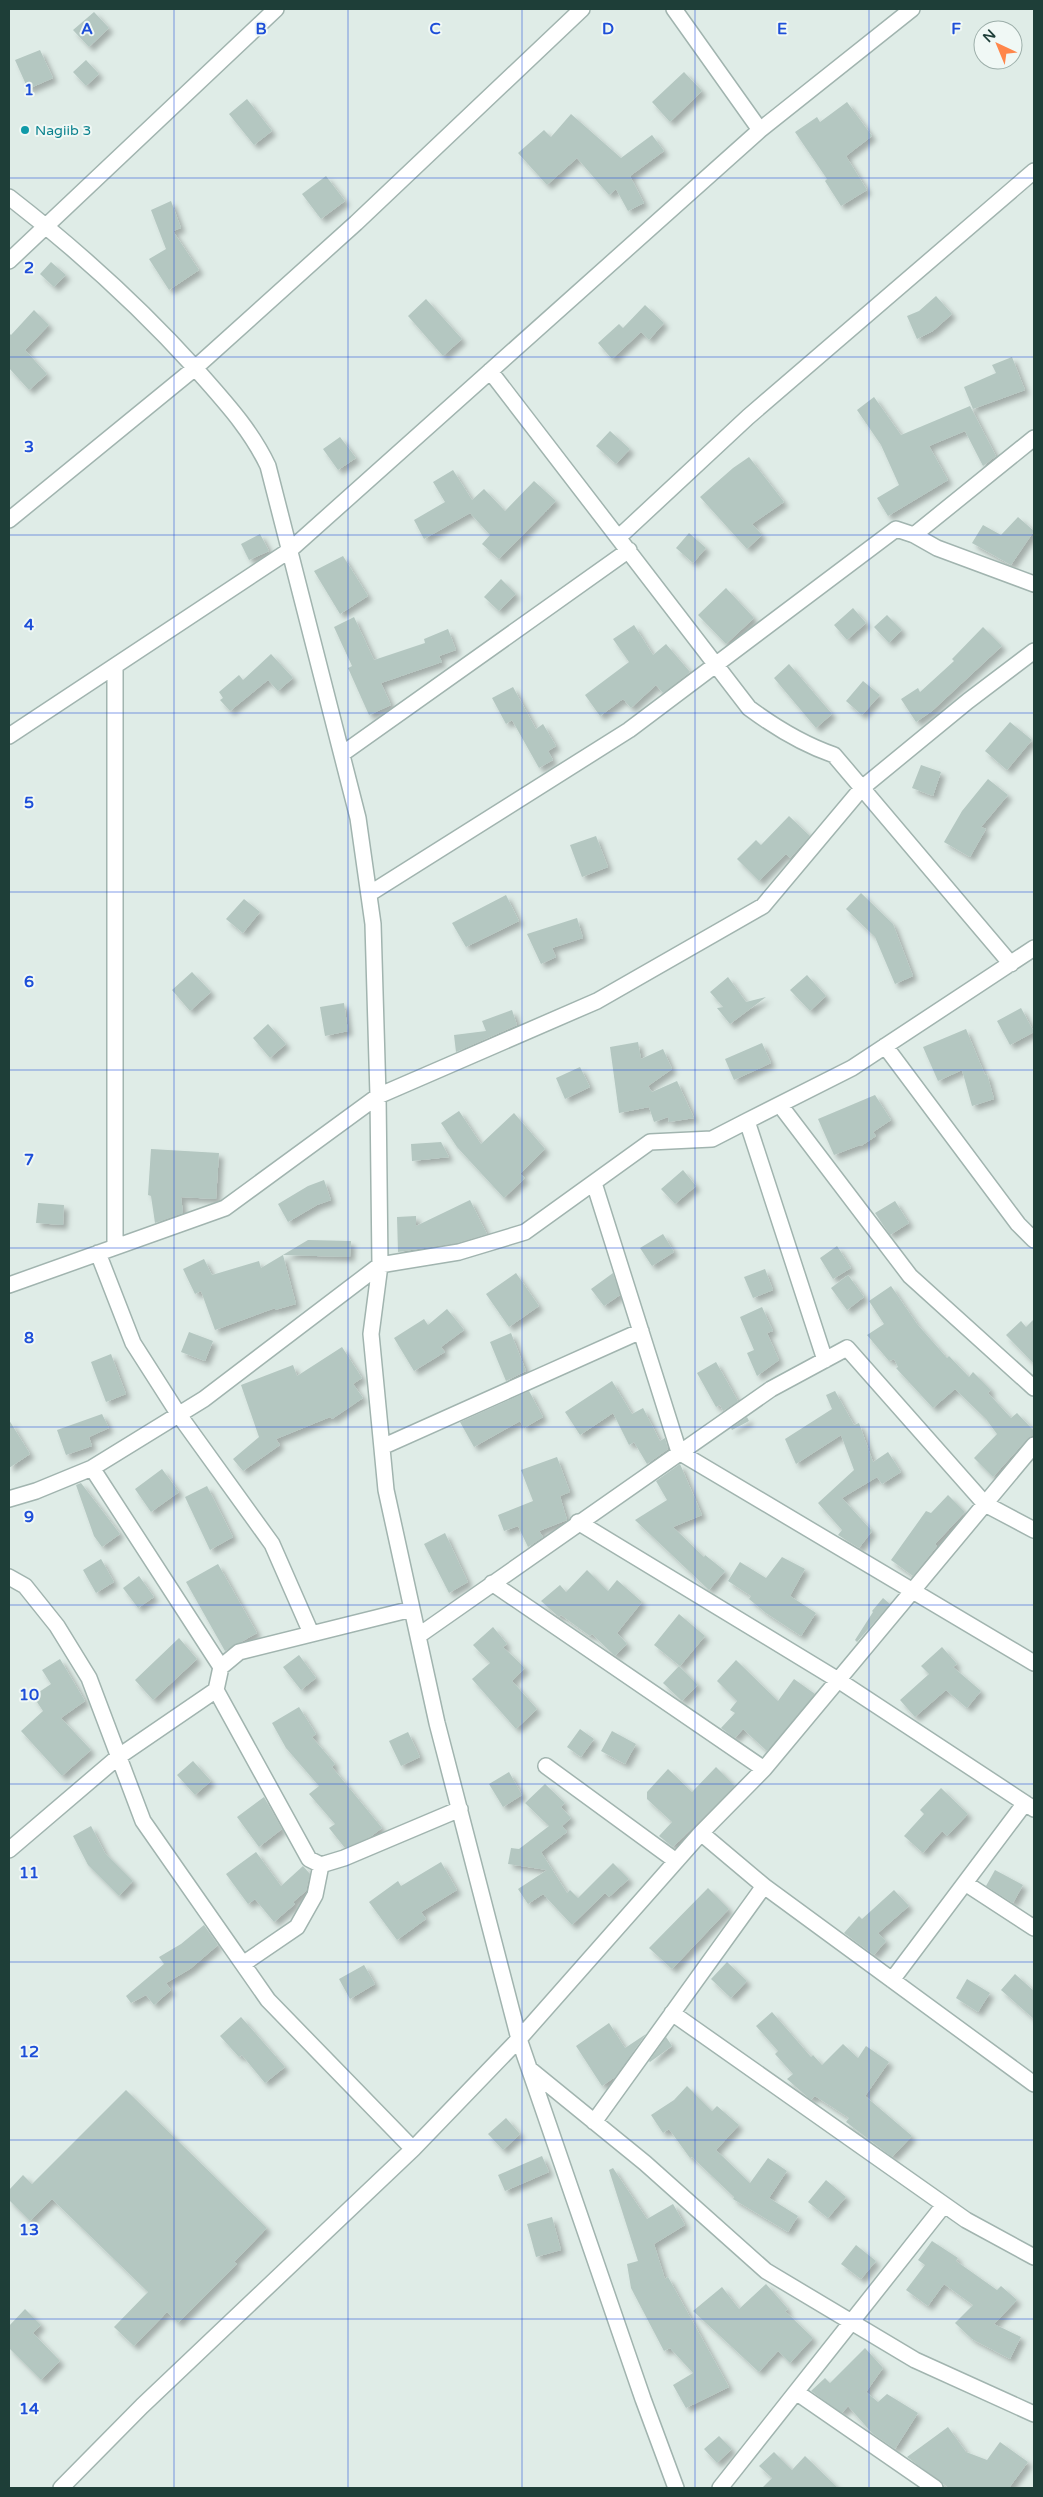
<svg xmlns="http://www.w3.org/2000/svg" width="1043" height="2497" viewBox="0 0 1043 2497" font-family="'Varela Round',sans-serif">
<defs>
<filter id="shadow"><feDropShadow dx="4.5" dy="4.5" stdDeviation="2.5" flood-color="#0004"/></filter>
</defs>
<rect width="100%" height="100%" fill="#dfece7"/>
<!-- building -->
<path fill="#b4c7c1" filter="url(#shadow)" d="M94 12 109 28 89 47 73 30Z
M40 50 53 78 28 89 15 60Z
M86 60 99 74 86 86 73 72Z
M684 72 702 91 670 122 652 102Z
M247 99 272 131 254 145 229 114Z
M847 102 872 136 846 156 867 190 841 206 825 181 827 179 795 132 817 117 820 122Z
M571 114 621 158 652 135 664 151 630 176 644 203 628 211 616 189 609 195 577 158 547 185 518 153 544 130 551 137Z
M326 176 345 201 321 219 302 194Z
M171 201 181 228 173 231 199 270 169 290 149 259 166 249 151 210Z
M51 262 66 275 54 287 40 274Z
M936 296 952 314 933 331 917 339 907 316 919 311Z
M426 299 462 339 443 356 408 316Z
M645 305 664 323 649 340 641 332 612 359 598 343 619 324 623 328Z
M34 310 49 325 25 350 47 374 29 390 9 368V333L11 335Z
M1012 357 1025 390 973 409 964 387 996 373 992 365Z
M874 397 901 435 970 406 996 456 983 466 965 431 929 446 948 480 888 516 877 498 899 485 881 445 857 410Z
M610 431 630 449 616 464 596 446Z
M340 437 356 458 338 470 323 449Z
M749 457 784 502 752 524 762 535 747 549 700 497 733 468Z
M453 470 472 500 484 489 505 511 534 481 556 501 499 559 482 544 490 535 470 513 424 539 414 520 445 502 433 482Z
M1018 517 1034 531 1011 565 972 543 983 525 1001 535Z
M689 533 706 548 693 563 676 548Z
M260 534 269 551 249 560 241 544Z
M343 556 368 596 340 614 314 571Z
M501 579 516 594 499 611 484 597Z
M726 588 754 618 726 644 698 615Z
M853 608 866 623 847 640 834 625Z
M887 615 902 630 889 643 874 627Z
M354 617 374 660 425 643 424 639 448 629 456 650 439 656 442 662 381 683 391 705 369 715 348 668 352 666 334 627Z
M634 625 653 655 666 644 690 672 663 693 656 685 631 708 623 699 600 716 585 695 629 662 613 639Z
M983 627 1002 646 932 711 916 722 901 699 918 688 920 692 954 661 952 659Z
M271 654 293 678 278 691 268 680 230 711 220 700 223 698 219 692 239 675 243 680Z
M789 664 832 714 816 728 774 678Z
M863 681 880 695 862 715 846 701Z
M513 687 536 729 543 724 556 746 548 751 553 760 539 768 512 720 506 724 492 698Z
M1010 722 1032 740 1007 770 985 751Z
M921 765 941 772 933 796 912 788Z
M988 779 1008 795 981 827 986 829 970 857 944 842 962 811Z
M789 816 810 836 790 858 786 854 759 881 737 859 756 840 761 845Z
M596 836 608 867 582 877 570 845Z
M861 893 893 924 913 976 895 984 875 937 846 909Z
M506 895 519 921 466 947 452 923Z
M244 899 260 912 243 933 226 919Z
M577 918 583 938 552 948 556 957 541 964 527 934Z
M192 972 211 992 190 1011 172 990Z
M807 975 826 996 810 1011 790 990Z
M728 977 746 1002 766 997 730 1024 717 1008 723 1007 710 992Z
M344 1003 348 1031 325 1036 320 1007Z
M1021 1008 1034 1032 1010 1045 997 1021Z
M512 1010 517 1025 456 1052 454 1035 486 1031 482 1021Z
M268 1024 286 1044 270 1058 253 1038Z
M966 1029 985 1075 987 1074 994 1099 972 1106 962 1070 938 1081 923 1047Z
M638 1042 641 1059 663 1049 672 1069 648 1086 652 1092 677 1081 694 1118 669 1122 668 1117 654 1122 649 1107 619 1113 610 1047Z
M762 1043 771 1063 734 1080 725 1059Z
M580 1067 590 1087 565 1099 556 1078Z
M875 1095 891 1120 873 1132 876 1136 861 1146 860 1145 834 1155 818 1119Z
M459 1111 481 1144 514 1113 545 1149 520 1174 525 1178 504 1198 457 1147 441 1123Z
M441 1142 449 1157 412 1161 411 1144Z
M151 1149 219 1153 216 1199 181 1197 183 1213 155 1223 151 1196 148 1195Z
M683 1170 696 1186 675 1204 661 1189Z
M324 1180 331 1200 317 1205 288 1222 278 1204 308 1186Z
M470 1200 487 1234 457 1243 398 1252 397 1217 416 1216V1226Z
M895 1201 909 1223 890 1235 875 1213Z
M38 1203 64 1205 63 1225 36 1223Z
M663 1234 674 1252 652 1266 640 1248Z
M308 1240 351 1241 350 1257 283 1255 296 1304 275 1310V1308L215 1330 201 1291 195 1294 183 1269 204 1259 212 1275 259 1261 261 1268Z
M837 1246 851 1268 833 1279 820 1258Z
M765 1269 773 1290 753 1298 744 1277Z
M516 1273 539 1306 509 1327 486 1294Z
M613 1273 620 1295 604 1306 591 1289Z
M848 1275 864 1297 847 1310 831 1288Z
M891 1286 917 1324 947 1358 949 1356 969 1377 973 1372 991 1390 988 1393 1011 1418 1017 1413 1034 1431V1436L1027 1439 993 1477 974 1458 997 1434 986 1419 955 1389 933 1408 896 1368 898 1367 894 1359 889 1361 867 1335 884 1324 869 1301Z
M762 1307 773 1331 767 1333 779 1360 757 1376 747 1353 754 1350 740 1317Z
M447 1309 464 1330 441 1347 445 1352 414 1371 394 1338 424 1319 428 1325Z
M1034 1319V1364L1006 1335 1021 1321 1026 1327Z
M189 1332 213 1341 205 1361 181 1352Z
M511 1333 526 1371 506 1381 490 1342Z
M342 1347 362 1378 353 1384 363 1398 332 1419 330 1417 276 1439 280 1445 243 1471 233 1459 259 1437 241 1385 293 1365 297 1376Z
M111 1354 126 1394 106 1402 91 1362Z
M716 1362 738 1401 723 1411 720 1405 716 1407 697 1373Z
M612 1381 632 1414 643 1408 660 1441 665 1438 668 1449 647 1464 634 1442 629 1445 613 1413 580 1435 565 1412Z
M529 1391 543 1417 524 1428 520 1421 474 1447 460 1422Z
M835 1391 854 1425 859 1423 873 1462 888 1452 901 1472 882 1484 877 1477 842 1498 872 1531 859 1548 838 1535 842 1530 818 1503 854 1470 841 1435 796 1464 785 1439 832 1409 826 1395Z
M102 1414 109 1428 89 1437 92 1446 66 1455 57 1430Z
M747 1417 749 1421 732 1430 731 1428Z
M9 1420 30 1454 9 1468Z
M557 1457 570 1492 560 1496 567 1520 539 1531 543 1537 528 1547 518 1526 504 1531 498 1515 533 1501 521 1470Z
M680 1464 702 1515 673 1527 704 1557 705 1555 725 1571 709 1590 635 1520 667 1500 656 1481Z
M162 1469 179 1492 151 1512 135 1489Z
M81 1483 120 1534 102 1547 94 1536 76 1485Z
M207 1486 233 1537 210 1550 185 1497Z
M948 1495 965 1512 935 1544 937 1546 913 1576 891 1560 926 1511 931 1513Z
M445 1533 468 1582 449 1593 424 1544Z
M782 1557 805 1569 790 1596 816 1613 801 1636 766 1613 749 1599 751 1596 728 1581 740 1562 766 1578Z
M101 1559 114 1582 96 1593 83 1570Z
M218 1564 257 1633 225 1651 186 1582Z
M587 1570 608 1591 617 1580 642 1602 617 1633 627 1644 615 1656 592 1634 590 1636 561 1615 559 1617 541 1601 560 1585 566 1592Z
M139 1576 154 1597 138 1608 123 1588Z
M883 1598 890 1604 857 1642 855 1640 873 1612 872 1611Z
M679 1614 705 1636 680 1666 654 1645Z
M493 1627 507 1644 503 1647 525 1668 512 1681 537 1709 516 1729 472 1679 490 1663 473 1645Z
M179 1638 197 1659 153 1700 135 1680Z
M942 1647 957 1664 953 1667 981 1691 967 1708 946 1690 915 1717 900 1700 929 1674 921 1666Z
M299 1655 316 1678 301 1690 283 1667Z
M60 1659 85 1701 61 1718 91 1750 62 1776 21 1731 43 1711 33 1696 51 1684 42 1670Z
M736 1660 778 1701 794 1679 815 1694 767 1751 743 1729 735 1738 721 1728 735 1713 730 1710 737 1701 717 1681Z
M679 1666 698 1685 682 1701 663 1683Z
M299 1707 316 1734 312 1737 335 1764 332 1767 382 1828 370 1837 345 1848 329 1828 335 1824 309 1794 319 1786 286 1748 272 1723Z
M580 1729 594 1739 581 1757 567 1747Z
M612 1731 636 1744 625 1764 601 1751Z
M408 1732 420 1757 401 1766 389 1741Z
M193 1761 211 1781 195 1795 177 1775Z
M716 1767 735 1786 673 1847 659 1836 672 1822 647 1799V1792L668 1769 692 1792Z
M509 1772 522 1795 503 1807 489 1784Z
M545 1784 565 1803 561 1807 571 1818 562 1826 567 1832 541 1852 567 1893 570 1890 578 1898 613 1863 629 1879 609 1897 605 1893 572 1925 543 1894 528 1904 518 1889 547 1870 508 1864 511 1848 519 1849 549 1826 525 1803Z
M941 1788 968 1814 947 1836 942 1831 923 1853 904 1836 924 1814 920 1810Z
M264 1797 282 1829 259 1847 237 1817Z
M91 1826 105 1853 133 1881 119 1896 88 1865 73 1836Z
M256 1852 281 1886 303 1866 310 1874 306 1891 293 1902 295 1904 274 1922 255 1899 248 1904 226 1874Z
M441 1862 457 1890 421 1912 426 1919 397 1940 369 1902 398 1881 401 1886Z
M995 1870 1023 1885 1013 1903 986 1886Z
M708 1888 729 1909 672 1969 649 1948Z
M894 1890 909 1906 878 1933 886 1941 874 1955 844 1933 859 1916 862 1919Z
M204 1925 218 1945 190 1969 166 1983 171 1990 154 2005 146 1995 131 2003 126 1996 164 1964 159 1957 181 1944Z
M727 1962 747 1981 731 1998 711 1979Z
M364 1965 375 1984 350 1999 339 1979Z
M1015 1974 1034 1991V2019L1001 1990Z
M967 1979 990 1993 978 2012 956 1998Z
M772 2012 811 2057 813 2055 822 2065 843 2044 858 2058 866 2046 889 2062 865 2096 912 2136 892 2157 846 2122 849 2118 815 2096 811 2100 787 2079 793 2074 775 2054 778 2051 756 2026Z
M241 2017 285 2067 265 2083 242 2055 239 2057 220 2036Z
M609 2023 625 2048 646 2034 615 2077 602 2086 576 2046Z
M666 2037 672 2046 650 2062 649 2061Z
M687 2086 712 2111 717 2106 739 2125 716 2150 750 2183 768 2158 787 2171 769 2198 798 2216 788 2232 733 2199 734 2197 692 2157 690 2158 669 2129 663 2133 651 2115 674 2100Z
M126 2090 267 2228 234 2262 237 2264 178 2323 167 2312 134 2346 114 2327 148 2292 52 2199 30 2221 9 2200V2190L23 2175 32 2184Z
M506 2118 520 2134 503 2150 488 2134Z
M542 2156 549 2172 505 2191 498 2175Z
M613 2168 647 2219 673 2204 685 2225 654 2244 665 2279 668 2277 729 2387 686 2408 673 2385 693 2373 670 2348 664 2351 631 2288 627 2264 638 2261 609 2170Z
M826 2180 846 2197 828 2218 808 2202Z
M552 2217 561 2250 536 2257 527 2224Z
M932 2241 958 2258 956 2261 997 2290 1001 2286 1017 2300 994 2324 1021 2337 1010 2359 972 2339 955 2323 973 2305 944 2284 928 2306 906 2290 925 2265 918 2260Z
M856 2245 876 2261 861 2279 841 2264Z
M766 2284 788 2309 785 2311 813 2338 790 2363 778 2351 759 2372 693 2311 722 2287 739 2309Z
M25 2309 41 2325 33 2333 60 2361 41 2380 9 2348V2326Z
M865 2348 883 2368 866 2392 878 2402 887 2394 918 2413 895 2449 872 2433 848 2406 842 2413 811 2391 825 2378 830 2383Z
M948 2427 966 2452 987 2460 1000 2442 1028 2462 1009 2488H949L907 2457Z
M719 2436 732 2449 717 2463 704 2449Z
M774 2452 792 2470 805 2456 838 2488H762L772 2478 759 2466Z"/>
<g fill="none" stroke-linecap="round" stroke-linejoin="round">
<!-- street casing -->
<g stroke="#a1b4af" stroke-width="18">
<path id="street" d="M674 9 760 130
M9 197C76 249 139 306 196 369 223 400 250 428 268 466L358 818 373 924 378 1096 380 1265 371 1334 386 1490 437 1723 519 2039 643 2399 676 2488
M9 261 276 9
M490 371 749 708C776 728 802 744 834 755L1011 964
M9 520 195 368 356 223 582 9
M914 535 1034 438
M619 537 748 417 1034 171
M115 666V1247
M9 736 290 550 760 130 912 9
M342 754 629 550
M369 894 629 730 896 529 914 535 937 548 1034 584
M885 1046 1018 1224 1034 1240
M780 1105 910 1276 1034 1388
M747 1121 825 1360
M594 1183 679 1452 1034 1663
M98 1253 133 1343 179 1415 272 1544 311 1633
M9 1285 225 1208 378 1096 597 1001 763 906 862 788 968 701 1034 651
M382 1447 641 1331
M92 1468 221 1667
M9 1499 36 1491 92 1468 204 1399 380 1265 459 1252 525 1232 650 1142 712 1139 747 1121 852 1068 1034 948
M578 1522 838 1680 1034 1809
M9 1577 25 1586 57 1626 89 1678 143 1821 268 2000 413 2149
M492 1583 764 1769
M412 1609 239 1652 221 1667 216 1690 309 1859 321 1865 344 1858 460 1809
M418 1636 771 1389 847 1348 985 1504 1034 1530
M546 1766 676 1861
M9 1850 118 1757 216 1690
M965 1883 1034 1928
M764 1886 1034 2084
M243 1964 297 1927 315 1895 321 1865
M892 1980 1025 1803
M672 2013 966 2220 1034 2257
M532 2071 645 2163 766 2271 915 2360 1034 2414
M594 2122 764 1886 701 1833
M796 2392 935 2488
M61 2488 142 2406 413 2149 519 2039 701 1833 764 1769 1034 1445
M720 2488 944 2205"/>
</g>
<!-- street -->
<use href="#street" stroke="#fff" stroke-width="15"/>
</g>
<!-- grid -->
<path fill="none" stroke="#1d4ed8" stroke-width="1" stroke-opacity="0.55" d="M174 9V2488M348 9V2488M522 9V2488M695 9V2488M869 9V2488M9 178H1034M9 357H1034M9 535H1034M9 713H1034M9 892H1034M9 1070H1034M9 1248H1034M9 1427H1034M9 1605H1034M9 1784H1034M9 1962H1034M9 2140H1034M9 2319H1034"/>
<!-- markers -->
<circle fill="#0f9aa8" stroke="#f0f8f5" stroke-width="2" cx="25" cy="130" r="5"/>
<g text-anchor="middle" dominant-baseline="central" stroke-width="4" stroke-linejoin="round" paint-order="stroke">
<!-- culture labels -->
<g font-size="14" fill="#0d838f" stroke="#f0f8f5" text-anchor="start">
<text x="35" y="130">Nagiib 3</text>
</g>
</g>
<g font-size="16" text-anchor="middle" font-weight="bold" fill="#1d4ed8" stroke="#f0f8f5" stroke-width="4" stroke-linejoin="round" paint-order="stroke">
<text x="87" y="34">A</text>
<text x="261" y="34">B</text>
<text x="435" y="34">C</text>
<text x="608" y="34">D</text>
<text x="782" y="34">E</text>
<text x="956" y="34">F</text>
<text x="29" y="95">1</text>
<text x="29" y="273">2</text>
<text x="29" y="452">3</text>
<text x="29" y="630">4</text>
<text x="29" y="808">5</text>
<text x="29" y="987">6</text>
<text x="29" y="1165">7</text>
<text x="29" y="1343">8</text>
<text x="29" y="1522">9</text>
<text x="29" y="1700">10</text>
<text x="29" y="1878">11</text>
<text x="29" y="2057">12</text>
<text x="29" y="2235">13</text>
<text x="29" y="2414">14</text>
</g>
<!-- border -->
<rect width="1043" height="2497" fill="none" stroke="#1e3e38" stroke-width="20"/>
<!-- north arrow -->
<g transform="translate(998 45) rotate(316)"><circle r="24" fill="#f0f8f5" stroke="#9caea9"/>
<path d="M0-4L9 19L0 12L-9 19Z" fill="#ff864a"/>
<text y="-8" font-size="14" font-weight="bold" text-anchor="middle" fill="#1e3e38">N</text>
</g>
</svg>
